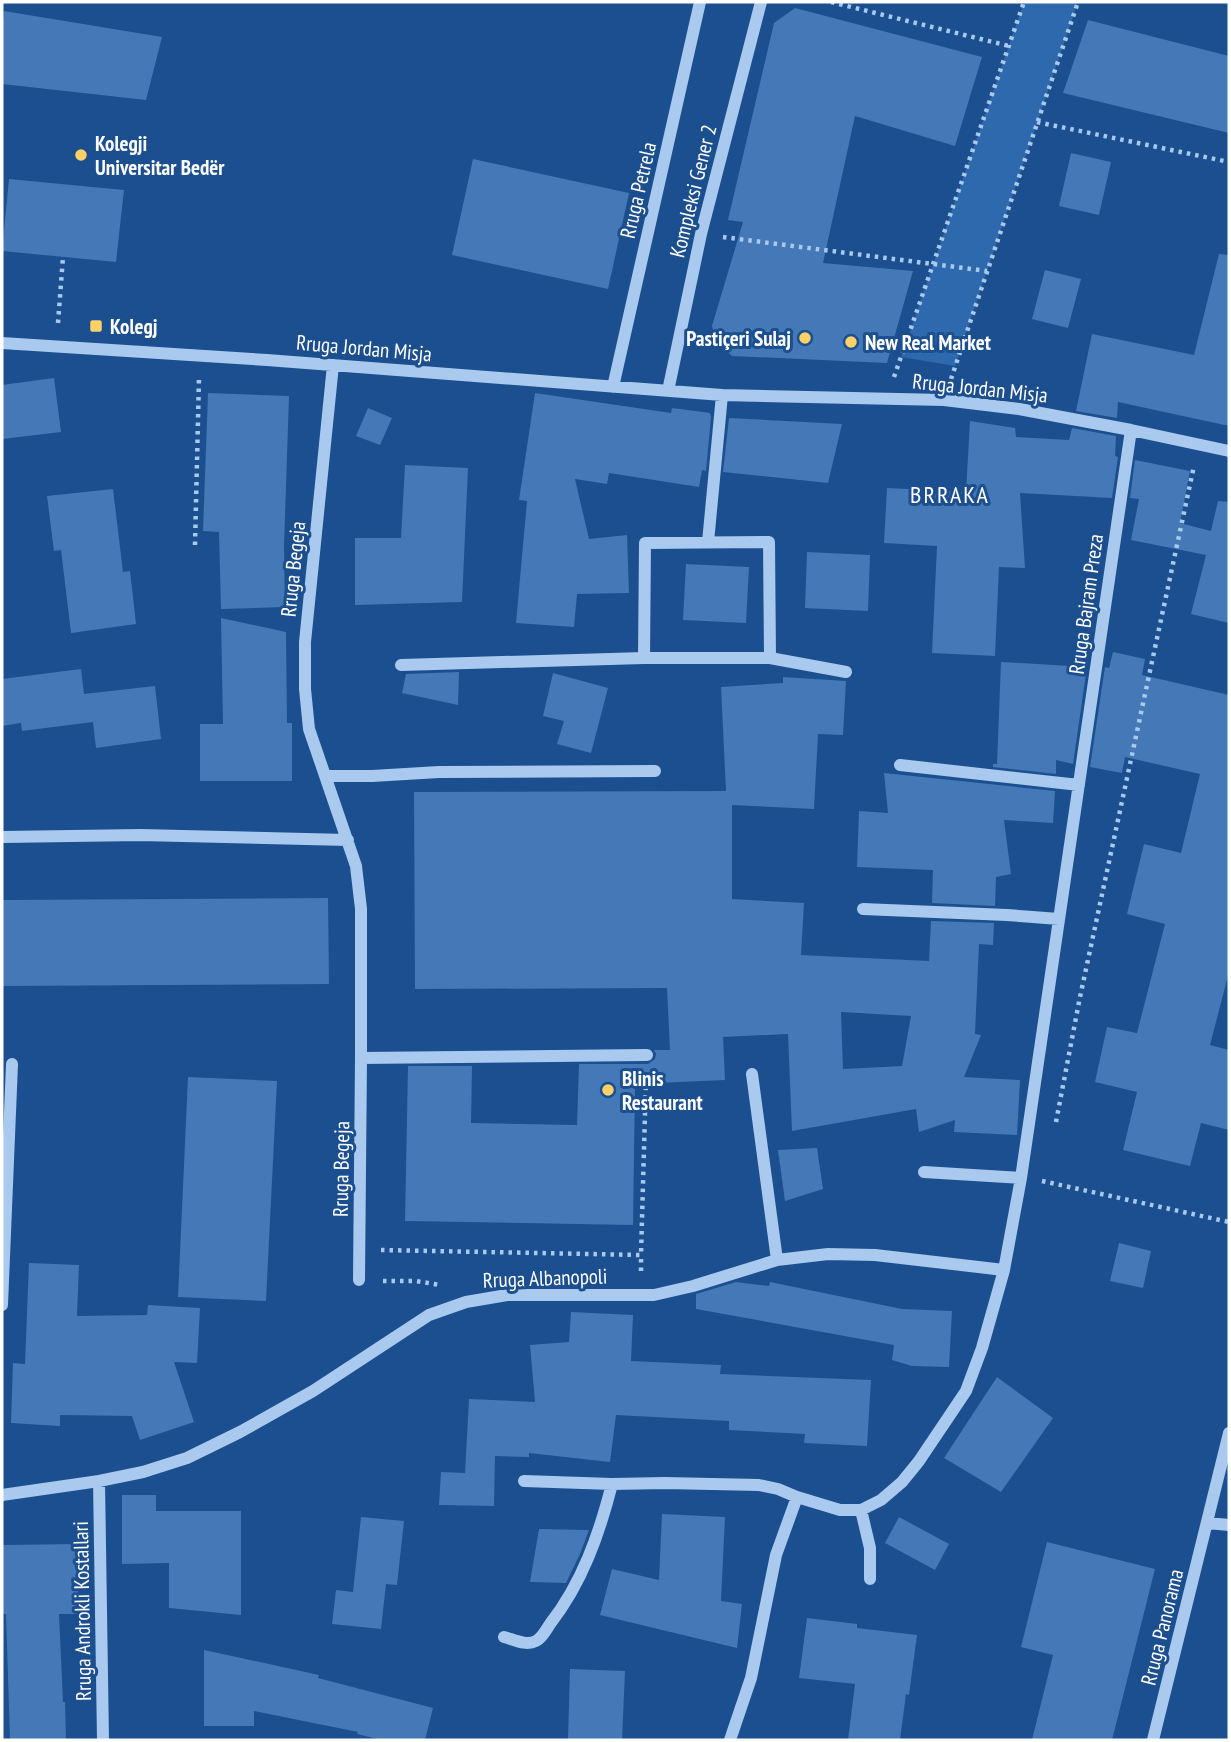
<svg xmlns="http://www.w3.org/2000/svg" width="1231" height="1742" viewBox="0 0 1231 1742" font-family="'PT Sans Narrow',sans-serif">
  <rect width="100%" height="100%" fill="#1b4f8f"/>
  <!-- green -->
  <path fill="#2e69ad" d="M1024,2H1078L955,366L901,357Z"/>
  <!-- building -->
  <path fill="#4478b7" fill-rule="evenodd" d="M795,8L982,57L955,146L855,116L823,263L913,271L887,363L732,356L717,342L712,326L743,222L728,220L774,23Z
    M4,11L162,37L146,100L2,84V31Z
    M1088,20L1229,56V133L1063,93Z
    M1071,153L1111,162L1099,215L1059,206Z
    M473,159L629,193L608,289L452,255Z
    M9,179L124,190L116,262L2,251Z
    M1219,254L1229,255V426L1118,402L1117,418L1076,411L1092,334L1194,355Z
    M1045,270L1081,279L1068,328L1032,319Z
    M54,378L61,432L2,439V385Z
    M208,393L289,396L284,547L285,607L221,609L219,532L203,531Z
    M535,393L671,413L672,408L710,413L711,417L706,471L702,470L699,487L609,473L607,484L575,479L589,539L627,535L629,593L577,594L574,627L516,623L527,501L519,500Z
    M368,408L392,418L380,445L356,436Z
    M729,418L842,424L828,483L723,472Z
    M970,421L1015,428L1016,437L1069,440L1072,428L1116,436L1115,456L1118,457L1112,498L1020,493L1025,568L999,567L995,656L932,653L937,546L884,543L887,488L966,492Z
    M1135,460L1190,471L1180,523L1211,531L1218,501L1229,502V623L1191,614L1206,555L1131,540L1139,499L1130,498Z
    M405,465L468,468L462,602L355,605V538H401Z
    M113,489L123,572L130,571L136,624L71,633L61,550L54,551L47,496Z
    M807,552L870,555L868,611L805,608Z
    M686,564L749,567L746,623L683,620Z
    M221,618L286,632L287,723H292V781H200V724H223Z
    M1113,652L1145,659L1142,675L1229,695V972L1210,1045L1229,1050V1130L1201,1123L1190,1166L1123,1150L1137,1092L1095,1082L1107,1027L1137,1033L1165,924L1127,914L1144,844L1181,853L1200,774L1125,757L1122,773L1090,767L1105,667L1109,668Z
    M1001,662L1087,667L1073,764L1056,760V774L993,767V764H997Z
    M81,669L84,694L155,686L161,739L96,748L93,722L22,731L21,723L2,726V679Z
    M459,672L458,705L402,693L406,674Z
    M553,673L608,688L591,753L557,744L564,721L543,716Z
    M783,677L846,681L843,735L818,734L814,809L732,805V899L804,903L801,955L929,961L931,921L994,923L993,945L979,944L975,1034L981,1035L964,1077L1020,1080L1017,1135L954,1132L955,1120L919,1132L916,1109L792,1131L788,1034L723,1037L725,1080L635,1084L633,1225L405,1221L408,1066H472L471,1123L577,1125L579,1064H648L655,1059L656,1054L654,1050H670L667,988L415,989L414,792L726,791L721,687L783,683ZM841,1012L911,1016L902,1066L843,1069Z
    M884,773L1055,791L1053,823L1004,820L1011,874L996,877L995,906L932,903L933,870L857,867L859,811L888,813Z
    M328,898L329,984L2,986V900Z
    M188,1077L277,1081L266,1301L178,1297Z
    M817,1148L823,1189L785,1201L778,1150Z
    M1119,1243L1151,1251L1143,1288L1110,1281Z
    M29,1263L79,1265L77,1316L147,1315L148,1305L200,1308L197,1363L174,1362L194,1422L140,1440L132,1416L60,1415V1426L11,1423L13,1363L25,1364Z
    M736,1282L769,1286L770,1282L902,1309L952,1311L949,1367L912,1366L892,1360L894,1345L696,1309V1294Z
    M571,1312L633,1315L631,1361L721,1365L720,1374L871,1380L867,1446L804,1443L805,1434L729,1430V1421L616,1415L610,1462L529,1453V1457L495,1456L494,1506L439,1505L441,1472L465,1473L469,1399L535,1402L530,1345L569,1342Z
    M997,1377L1053,1418L1001,1492L944,1458Z
    M122,1495H156V1511H241V1615L169,1608V1563L122,1564Z
    M662,1514L725,1517L721,1601L742,1604L737,1648L600,1615L612,1569L659,1580Z
    M361,1517L404,1521L397,1585L386,1584L381,1629L332,1624L336,1590L353,1592Z
    M899,1517L949,1544L935,1570L885,1543Z
    M539,1529L589,1530L580,1554L566,1583L530,1582Z
    M1047,1542L1155,1569L1112,1740H1032L1053,1655L1021,1647Z
    M78,1544V1614H59L63,1702H65L66,1740H10L6,1614H2V1545Z
    M807,1618L857,1624V1628L917,1635L909,1695L906,1694L900,1740H848L855,1684L799,1678Z
    M204,1650L319,1675L318,1678L433,1708L425,1740H382L357,1734L358,1732L254,1711V1726H204Z
    M570,1669L625,1671L622,1740H568Z"/>
  <g fill="none" stroke-linecap="round" stroke-linejoin="round">
    <!-- path -->
    <path stroke="#a9c9ee" stroke-width="4.5" stroke-dasharray="3.5 5" stroke-linecap="butt" d="M831,2L1009,46
      M1037,122L1229,162
      M723,237L987,271
      M58,323L63,257
      M894,377L1024,2
      M951,379L1078,2
      M195,545L199,378
      M1056,1122L1080,997L1194,466
      M1042,1181L1229,1222
      M381,1250L641,1255L646,1079
      M641,1271V1255
      M383,1281H416L440,1285"/>
    <!-- minor -->
    <path stroke="#a9c9ee" stroke-width="12" d="M2,343L267,360L722,395L944,400L1019,409L1131,430L1229,451
      M333,365L305,642V689L309,729L356,866L361,909V1058L359,1280
      M613,387L700,2
      M668,391L701,234L761,2
      M708,542L722,395
      M644,658L645,543L769,542L770,658L846,672
      M401,665L644,658H770
      M900,765L1079,785
      M325,776H372L439,772L655,771
      M2,837L141,835L348,840
      M863,909L1007,915L1059,919
      M361,1058L647,1055
      M752,1074L777,1260
      M924,1172L1021,1178
      M2,1305L12,1064
      M99,1481L103,1740
      M524,1481L612,1484L665,1483L759,1485L778,1489L797,1497L840,1510H861L881,1500L902,1482L919,1461L966,1391L982,1348L1004,1270L1021,1178L1131,430
      M2,1495L99,1481L143,1472L187,1458L240,1432L313,1391L429,1315L466,1302L507,1295H654L693,1286L777,1260L828,1254L875,1255L1004,1270
      M861,1510L870,1548V1579
      M1208,1523L1229,1525
      M504,1637C515,1640 526,1646 536,1641C542,1638 546,1630 550,1624C582,1583 599,1535 612,1484
      M730,1740L751,1678L776,1555L797,1497
      M1153,1740L1229,1433"/>
  </g>
  <!-- markers -->
  <g fill="#ffd166" stroke="#1b4f8f" stroke-width="2.5">
    <circle cx="81" cy="155" r="7"/>
    <rect x="89" y="319" width="14" height="14" rx="3.5"/>
    <circle cx="805" cy="338" r="7"/>
    <circle cx="851" cy="342" r="7"/>
    <circle cx="608" cy="1090" r="7"/>
  </g>
  <g text-anchor="middle" dominant-baseline="central" stroke-width="6" stroke-linejoin="round" paint-order="stroke">
    <!-- poi labels -->
    <g font-size="21" font-weight="bold" fill="#fff" stroke="#1b4f8f" text-anchor="start">
      <text x="95" y="143">Kolegji<tspan x="95" dy="24">Universitar Bedër</tspan></text>
      <text x="110" y="326">Kolegj</text>
      <text x="791" y="338" text-anchor="end">Pastiçeri Sulaj</text>
      <text x="865" y="342">New Real Market</text>
      <text x="622" y="1078">Blinis<tspan x="622" dy="24">Restaurant</tspan></text>
    </g>
    <!-- street labels -->
    <g font-size="21" fill="#fff" stroke="#1b4f8f">
      <text transform="translate(638 190) rotate(-77)">Rruga Petrela</text>
      <text transform="translate(693 191) rotate(-76)">Kompleksi Gener 2</text>
      <text transform="translate(364 348) rotate(5)">Rruga Jordan Misja</text>
      <text transform="translate(980 388) rotate(6)">Rruga Jordan Misja</text>
      <text transform="translate(293 569) rotate(-84)">Rruga Begeja</text>
      <text transform="translate(1086 604) rotate(-82)">Rruga Bajram Preza</text>
      <text transform="translate(341 1169) rotate(-89)">Rruga Begeja</text>
      <text transform="translate(545 1278) rotate(-2)">Rruga Albanopoli</text>
      <text transform="translate(82 1611) rotate(-91)">Rruga Androkli Kostallari</text>
      <text transform="translate(1162 1627) rotate(-76)">Rruga Panorama</text>
    </g>
    <!-- quarter labels -->
    <g font-size="24" letter-spacing="2" fill="#fff" stroke="#1b4f8f">
      <text x="950" y="494">BRRAKA</text>
    </g>
  </g>
  <!-- border -->
  <rect width="1231" height="1742" fill="none" stroke="#ffffff" stroke-width="7"/>
</svg>
